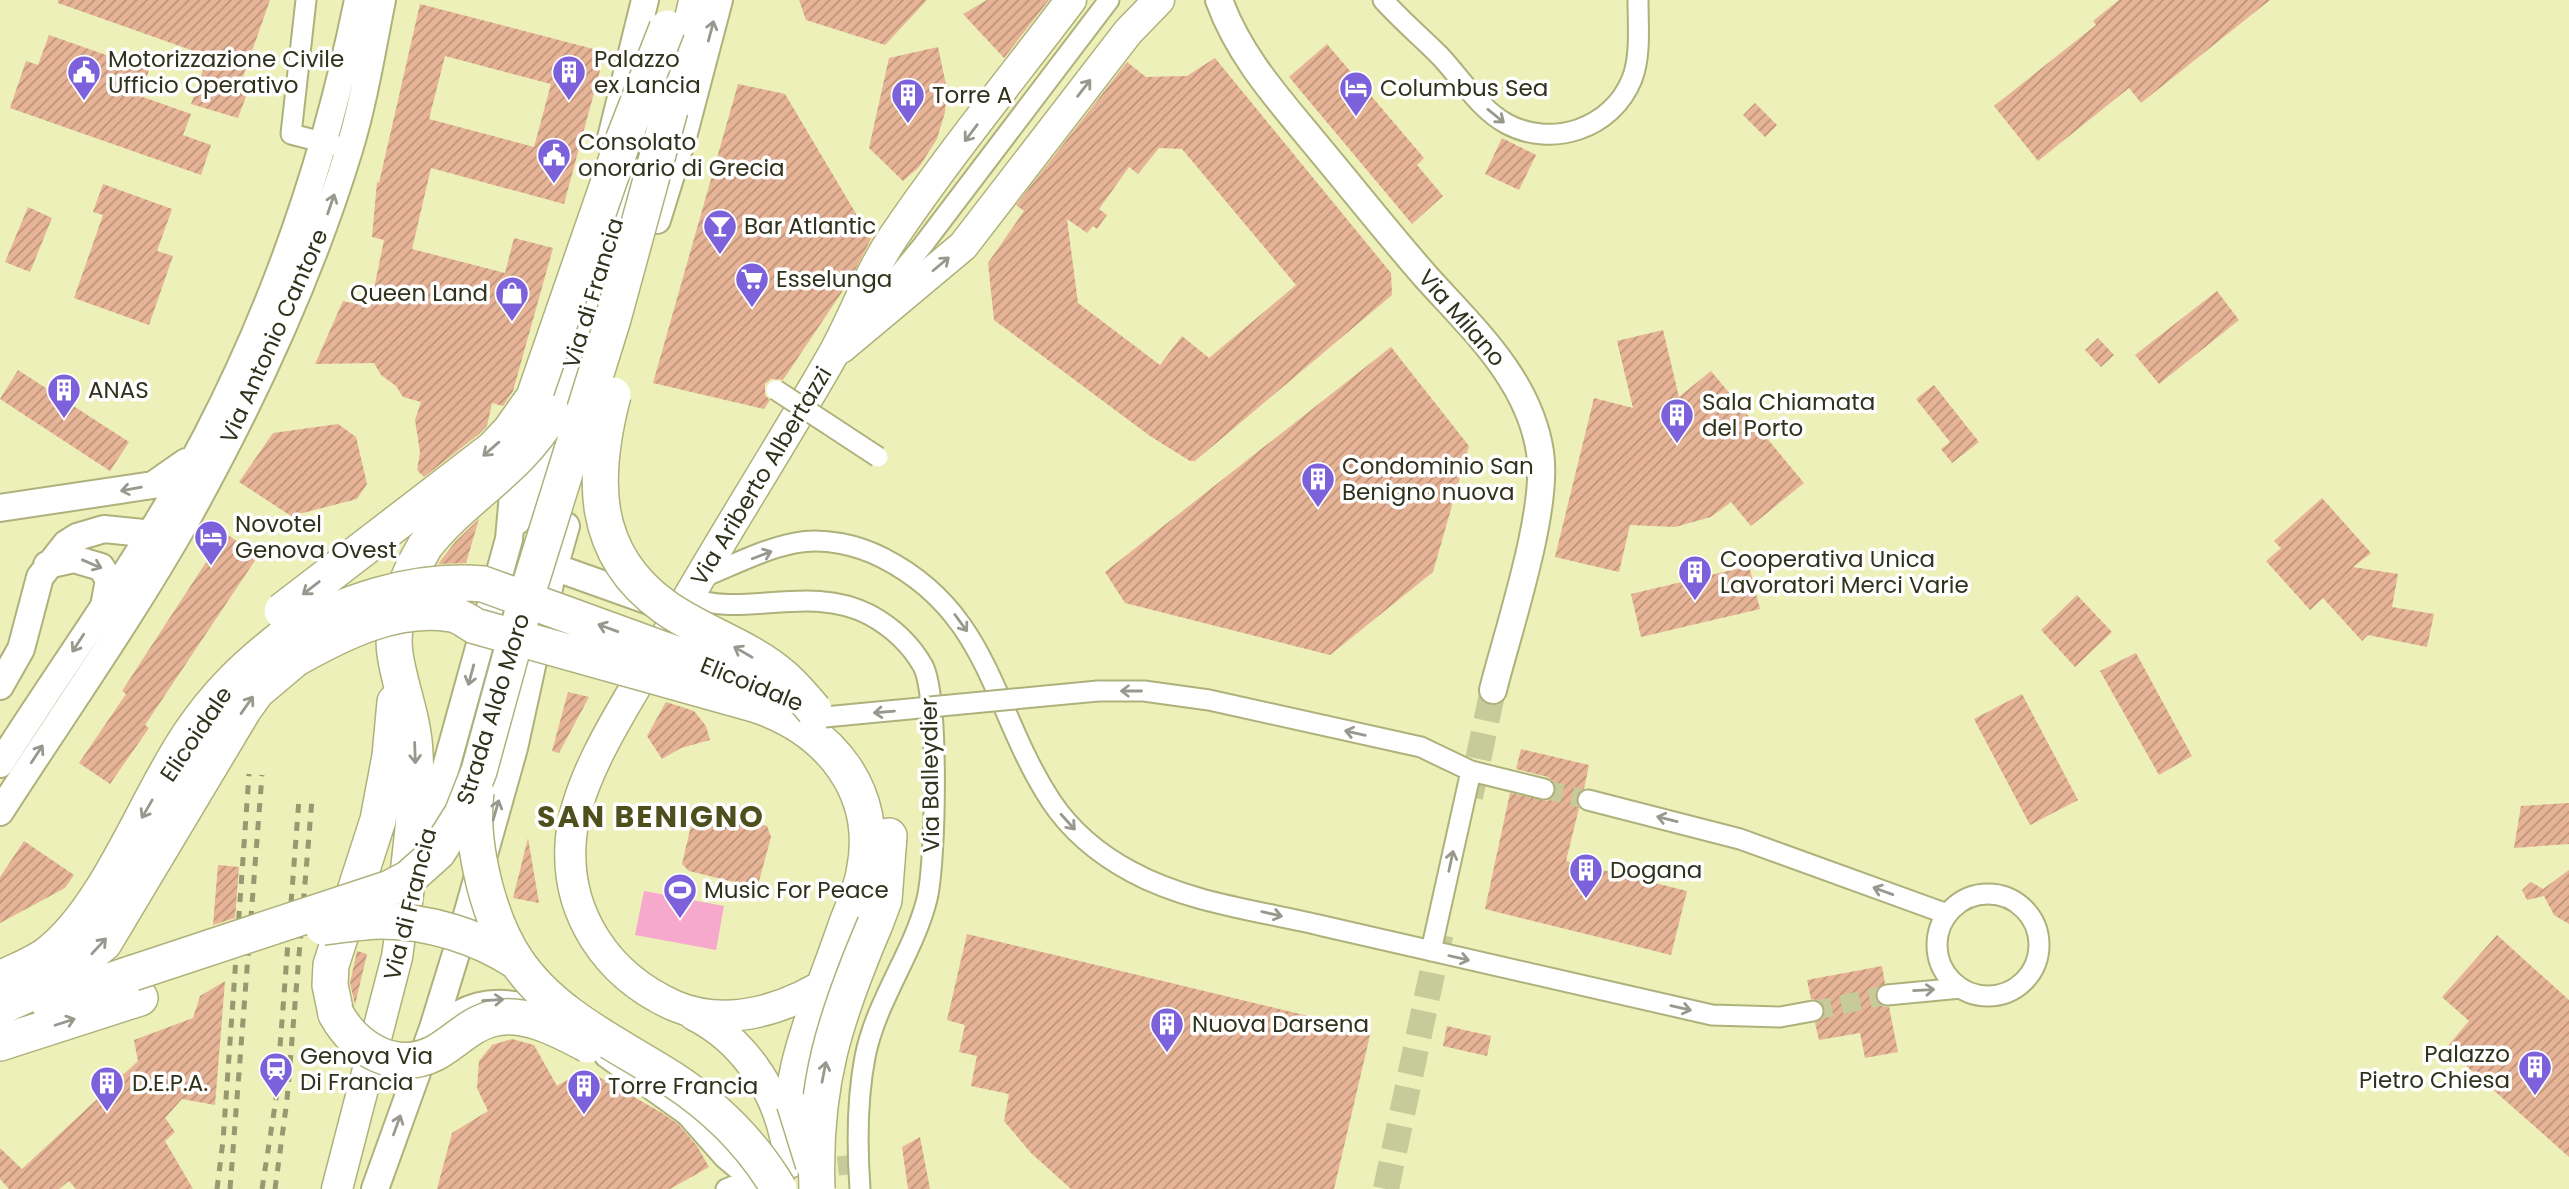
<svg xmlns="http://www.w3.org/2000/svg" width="2569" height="1189" viewBox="0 0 2569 1189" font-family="Poppins,sans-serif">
  <defs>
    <pattern id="building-hatch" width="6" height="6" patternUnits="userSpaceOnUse" patternTransform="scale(1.75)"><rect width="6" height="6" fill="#e7b497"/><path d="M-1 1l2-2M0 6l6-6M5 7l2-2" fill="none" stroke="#bc937a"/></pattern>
  </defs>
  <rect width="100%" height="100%" fill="#edf0b8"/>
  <!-- garden -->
  <path fill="#f6a8cd" d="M644,891L724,906L716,950L635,935Z"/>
  <!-- building -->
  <path fill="url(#building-hatch)" fill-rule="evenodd" d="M58,0H270L239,88L248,91L238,118L191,104L208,56L58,3Z
    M799,0H927L885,45L806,20Z
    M987,0H1049L1004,58L963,14Z
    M2119,0H2270L2141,103L2129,88L2038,161L1994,106L2096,25L2093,21Z
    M420,4L605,52L564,204L431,168L412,249L505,273L514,238L553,248L513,391L503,406L492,403L487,426L479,434L424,477L417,470L420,452L415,420L421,402L403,397L396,386L381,375L374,363L315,364L343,301L351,303L353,299L371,303L384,240L372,237L377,182L379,183ZM445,56L551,84L534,147L429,119Z
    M49,35L149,70L140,96L191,114L183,135L211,145L201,175L10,108L26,61L38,65Z
    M1327,44L1424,158L1417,165L1443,196L1412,224L1289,77Z
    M938,47L947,89L945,112L937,139L919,167L903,181L869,148L889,58Z
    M1215,58L1391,273L1392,295L1195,461H1190L1150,436L994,320L988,263L1024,211L1016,205L1127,62L1146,77L1187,76ZM1159,148L1182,149L1296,285L1209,358L1182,336L1160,365L1078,303L1067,219L1087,233L1093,226L1097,229L1107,215L1099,209L1129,167L1138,174Z
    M738,84L785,94L871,239L850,280L783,380L771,379L765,384V395L770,400L764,409L653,383Z
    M1755,103L1777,125L1765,137L1743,115Z
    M1502,138L1536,155L1519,190L1485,174Z
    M103,184L172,209L157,251L173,256L149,325L74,298L103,215L93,212Z
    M28,207L52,218L30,272L5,262Z
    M2217,291L2239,320L2159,384L2135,355Z
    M1663,330L1679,397L1711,371L1804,483L1751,526L1731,502L1711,517L1675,527L1630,525L1619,572L1555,557L1594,398L1633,408L1617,341Z
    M2098,338L2114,355L2101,367L2085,350Z
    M1391,347L1469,446L1433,572L1330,655L1125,603L1105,572Z
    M18,370L129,442L110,471L0,399Z
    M1934,385L1979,442L1952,463L1941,449L1950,442L1916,399Z
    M338,424L356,437L367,484L357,499L291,516L239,482L273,433Z
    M2322,498L2371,553L2353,567L2398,574L2392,607L2434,614L2427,647L2368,635L2362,641L2323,598L2310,610L2266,561L2281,548L2274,541Z
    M479,519L466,563L438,564L455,542Z
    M225,533L258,556L145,725L149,728L110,784L79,763L126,694L122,691Z
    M1749,566L1760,609L1641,637L1631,594Z
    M2077,595L2112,632L2075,667L2041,630Z
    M2136,653L2192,756L2159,775L2100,671Z
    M568,692L589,697L559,753L552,751Z
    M2022,694L2078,800L2030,825L1974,719Z
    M666,702L694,711L706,726L710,740L681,748L662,759L647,736Z
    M1521,749L1589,765L1584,789L1576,798L1579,808L1566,861L1687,891L1671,955L1485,909L1510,793L1547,801L1556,791L1553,781L1548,777L1516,769Z
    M2569,803V844L2514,848L2521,806Z
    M704,810L767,826L771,837L759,881L754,887L689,871L682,864L693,817Z
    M528,838L539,903L513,898Z
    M24,841L74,875L65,888L0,923V877Z
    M218,865L239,867L235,918L213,925Z
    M2569,870V924L2554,915L2544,896L2527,900L2522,890L2531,882L2543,889Z
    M967,934L1371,1031L1334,1189H1071L1031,1153L1004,1121L1009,1094L971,1086L977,1056L959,1052L965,1025L947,1020Z
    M2497,935L2569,1000V1157L2446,1048L2469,1021L2442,997Z
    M357,951L367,954L355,1005L350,983Z
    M1882,966L1885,983L1876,989L1875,997L1881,1006L1889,1007L1898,1052L1865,1058L1860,1033L1819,1040L1815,1023L1824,1016L1825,1008L1818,1000L1811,999L1807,980Z
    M225,981L215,1105L182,1099L165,1118L175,1132L165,1141L193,1189H76L69,1181L59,1189H9L0,1179V1148L22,1169L138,1061L134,1040L193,1018L200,996Z
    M1447,1026L1491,1036L1487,1056L1443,1046Z
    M512,1039L534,1045L557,1086L585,1069L662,1113L678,1124L697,1146L709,1167L670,1189H437L452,1133L488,1111L477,1088L479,1061L492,1045Z
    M920,1137L930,1189H908L902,1147Z"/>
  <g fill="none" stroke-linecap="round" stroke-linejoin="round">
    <!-- street-tunnel -->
    <path stroke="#c7ca99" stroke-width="19" stroke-dasharray="19 10" stroke-linecap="butt" d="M1544,789L1588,800
      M1813,1011L1887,995
      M809,1169L848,1165"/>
    <!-- secondary-tunnel -->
    <path stroke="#c7ca99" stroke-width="26" stroke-dasharray="26 13" stroke-linecap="butt" d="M1470,797L1493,690
      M1386,1189L1442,927"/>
    <!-- street casing -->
    <g stroke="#aeb17b" stroke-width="23">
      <path id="street" d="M306,0L291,134L349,149
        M1383,0C1401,20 1421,37 1440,56C1461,78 1479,109 1507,124C1552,148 1612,129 1632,79C1641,56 1638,25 1638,0
        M868,312L923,245L1109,0
        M699,579C729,567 763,549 795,543C823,537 858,545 883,558C991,613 992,711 1051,801C1071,831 1100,855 1132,872C1189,903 1261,911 1323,926C1453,957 1583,985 1712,1015L1780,1017L1813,1011
        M688,597C744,619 809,583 870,615C892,627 911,645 923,666C939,696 936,862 927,899C913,954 876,1001 865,1057C857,1099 857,1147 860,1189
        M1098,691H1144L1209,700L1421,747L1471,771L1544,789
        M1588,800L1740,839L1947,914
        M1937 945a51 51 0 1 1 102 0a51 51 0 1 1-102 0Z
        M1431,951L1471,771
        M1887,995L1961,988
        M433,1028C463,1002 490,995 528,1004
        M605,1057L686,1115L724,1158L748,1178
        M739,1147L753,1189
        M726,1189L757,1176"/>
    </g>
    <!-- secondary casing -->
    <g stroke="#aeb17b" stroke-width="30">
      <path id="secondary" d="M1219,0C1240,59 1283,104 1322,152C1357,194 1391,237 1427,278C1474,330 1529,380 1540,452C1549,510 1508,630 1493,690
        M611,138L645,0
        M657,220L684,133L719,0
        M0,508L153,485L186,462
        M517,521L533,488L624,192L627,154
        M47,565L74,559L101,567L109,580L105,601
        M554,567L655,603
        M0,686L21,649L40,577L66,544L77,537L104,529L163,535
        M0,764C69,656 146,551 206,437C278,299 327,153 358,0
        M0,812C63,714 131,618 188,517C253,400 310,278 349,150C364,101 372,50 382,0
        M422,854L509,539L514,483L524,451
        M375,1189L433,1028L458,947L514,748L551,579L566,526"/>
    </g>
    <!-- primary casing -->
    <g stroke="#aeb17b" stroke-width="33">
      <path id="primary" d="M841,348L963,246L1128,32L1159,0
        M836,977C789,1008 730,1029 675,1006C607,976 564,913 571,838C577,771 637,688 670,629C722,537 779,449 831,358C854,318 868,274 894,236C949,155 1012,78 1071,0
        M694,1015C743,1040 775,1088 786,1140
        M337,1189L397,957L403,915"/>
    </g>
    <!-- highway casing -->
    <g stroke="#aeb17b" stroke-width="38">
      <path id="highway" d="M670,110L697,0
        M757,705C830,730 881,792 864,873C861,890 853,907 847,923C832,967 814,1010 802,1054C792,1089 791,1125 790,1160
        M403,915C409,862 418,808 415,754C414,719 400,688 395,654C390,618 407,576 425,546
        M875,924L884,900L889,836
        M0,979C16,971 33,965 48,954C108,908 146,798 190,734C217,694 244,668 282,638
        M48,1002L133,973
        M0,1007L55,982L104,943L244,709L257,691L295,659
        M336,1014L330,985L331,965L378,820L390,756L395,702
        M0,1043L140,998"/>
    </g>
    <!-- street -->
    <use href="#street" stroke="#fff" stroke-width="19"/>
    <!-- secondary -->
    <use href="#secondary" stroke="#fff" stroke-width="26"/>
    <!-- primary -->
    <use href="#primary" stroke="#fff" stroke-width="30"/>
    <!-- highway -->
    <use href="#highway" stroke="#fff" stroke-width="35"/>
    <!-- rail -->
    <path stroke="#979971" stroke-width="5" stroke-dasharray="9 9" stroke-linecap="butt" d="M217,1189L223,1141L249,774
      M230,1189L262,775
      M262,1189L276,1099L299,799
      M275,1189L287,1100L312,799"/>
    <!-- street-bridge casing -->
    <g stroke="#aeb17b" stroke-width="23" stroke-linecap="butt">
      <path id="street-bridge" d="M776,390L878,457
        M825,717L1098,691"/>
    </g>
    <!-- primary-bridge casing -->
    <g stroke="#aeb17b" stroke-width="33" stroke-linecap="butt">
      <path id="primary-bridge" d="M792,1104L811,1165"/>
    </g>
    <!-- highway-bridge casing -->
    <g stroke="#aeb17b" stroke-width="38" stroke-linecap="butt">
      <path id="highway-bridge" d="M613,395C592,476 589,553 665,607C701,633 747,646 781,675C793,685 804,698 814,710
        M425,546C464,496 518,471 552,413
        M282,611L493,449L510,431L534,397L624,138L667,28
        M282,638C340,602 414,578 483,584L764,686
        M295,659C341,633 396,605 451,614C459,615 468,622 475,626L757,705
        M476,792C472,825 477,855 485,887C492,913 501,938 516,960C552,1015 619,1045 672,1079C715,1107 753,1145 779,1189
        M323,927C342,925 363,921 382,921C429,921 479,937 517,962
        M133,973L390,888L409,878L438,852L462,814L479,771L530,585L613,319L670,110
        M336,1014C356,1050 396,1073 435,1053C455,1042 469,1025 491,1019C524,1010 560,1030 588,1045
        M817,1189C813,1085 835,1018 875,924"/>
    </g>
    <!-- street-bridge -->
    <use href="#street-bridge" stroke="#fff" stroke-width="19"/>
    <!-- primary-bridge -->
    <use href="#primary-bridge" stroke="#fff" stroke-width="30"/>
    <!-- highway-bridge -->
    <use href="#highway-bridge" stroke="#fff" stroke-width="35"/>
  </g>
  <!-- one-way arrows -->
  <defs><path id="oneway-shaft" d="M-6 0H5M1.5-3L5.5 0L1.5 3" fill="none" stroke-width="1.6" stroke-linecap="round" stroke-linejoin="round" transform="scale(1.75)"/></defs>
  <g stroke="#98988e">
    <use href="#oneway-shaft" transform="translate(711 31) rotate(-75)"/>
    <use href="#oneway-shaft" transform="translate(1084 88) rotate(-52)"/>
    <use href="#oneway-shaft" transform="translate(1496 116) rotate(39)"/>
    <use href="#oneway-shaft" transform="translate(971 133) rotate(127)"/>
    <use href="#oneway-shaft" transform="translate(331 204) rotate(-71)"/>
    <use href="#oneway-shaft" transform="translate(941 264) rotate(-40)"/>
    <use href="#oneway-shaft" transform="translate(491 449) rotate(139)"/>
    <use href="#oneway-shaft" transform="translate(131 489) rotate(170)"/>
    <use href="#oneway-shaft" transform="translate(762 555) rotate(-21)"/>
    <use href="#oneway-shaft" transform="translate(92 564) rotate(23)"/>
    <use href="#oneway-shaft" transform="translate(311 588) rotate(142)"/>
    <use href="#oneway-shaft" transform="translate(961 623) rotate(54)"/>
    <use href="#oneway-shaft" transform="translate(608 628) rotate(-160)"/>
    <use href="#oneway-shaft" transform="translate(78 643) rotate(123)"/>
    <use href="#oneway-shaft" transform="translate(743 652) rotate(-150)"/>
    <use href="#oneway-shaft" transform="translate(471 675) rotate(105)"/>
    <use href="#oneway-shaft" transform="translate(1131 691) rotate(-180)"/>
    <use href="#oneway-shaft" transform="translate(247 705) rotate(-55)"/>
    <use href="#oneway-shaft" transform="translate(884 712) rotate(175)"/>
    <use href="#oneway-shaft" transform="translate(1355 733) rotate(-167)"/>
    <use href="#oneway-shaft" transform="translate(415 753) rotate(88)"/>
    <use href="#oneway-shaft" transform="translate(37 754) rotate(-57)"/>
    <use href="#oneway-shaft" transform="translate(147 809) rotate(120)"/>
    <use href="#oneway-shaft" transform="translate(496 810) rotate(-74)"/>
    <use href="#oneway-shaft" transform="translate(1667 819) rotate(-166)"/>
    <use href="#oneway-shaft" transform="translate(1068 822) rotate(48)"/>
    <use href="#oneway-shaft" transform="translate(1451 861) rotate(-78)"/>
    <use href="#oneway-shaft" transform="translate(1883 891) rotate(-160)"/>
    <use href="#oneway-shaft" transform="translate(1272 914) rotate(13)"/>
    <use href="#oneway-shaft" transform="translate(99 946) rotate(-47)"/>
    <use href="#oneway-shaft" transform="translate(1459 958) rotate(13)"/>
    <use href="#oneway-shaft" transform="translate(1924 990) rotate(-3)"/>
    <use href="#oneway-shaft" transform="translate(493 1000) rotate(-3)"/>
    <use href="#oneway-shaft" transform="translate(1681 1008) rotate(13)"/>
    <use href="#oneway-shaft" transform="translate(65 1022) rotate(-18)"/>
    <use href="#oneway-shaft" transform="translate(824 1072) rotate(-79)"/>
    <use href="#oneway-shaft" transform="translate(397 1125) rotate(-70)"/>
  </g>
  <!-- icons -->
  <defs>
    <g id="civic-pin" transform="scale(1.75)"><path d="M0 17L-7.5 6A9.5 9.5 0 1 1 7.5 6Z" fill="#7c61db" stroke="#fff"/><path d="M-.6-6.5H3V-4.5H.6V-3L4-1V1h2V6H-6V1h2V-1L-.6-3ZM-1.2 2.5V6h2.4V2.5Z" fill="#fff"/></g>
    <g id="building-pin" transform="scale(1.75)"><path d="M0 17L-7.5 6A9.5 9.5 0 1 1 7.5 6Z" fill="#7c61db" stroke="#fff"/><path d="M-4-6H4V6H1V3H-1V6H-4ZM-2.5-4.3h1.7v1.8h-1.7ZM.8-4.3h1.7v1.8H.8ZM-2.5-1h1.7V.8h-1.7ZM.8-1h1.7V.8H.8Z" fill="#fff"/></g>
    <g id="hotel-pin" transform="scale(1.75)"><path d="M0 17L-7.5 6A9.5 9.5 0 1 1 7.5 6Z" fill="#7c61db" stroke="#fff"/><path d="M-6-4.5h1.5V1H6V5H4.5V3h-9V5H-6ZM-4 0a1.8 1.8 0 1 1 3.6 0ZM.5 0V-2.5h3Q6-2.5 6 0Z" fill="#fff"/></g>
    <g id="bar-pin" transform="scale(1.75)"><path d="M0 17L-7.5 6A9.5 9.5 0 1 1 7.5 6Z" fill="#7c61db" stroke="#fff"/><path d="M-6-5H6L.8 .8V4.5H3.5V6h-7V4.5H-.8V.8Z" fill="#fff"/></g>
    <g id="supermarket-pin" transform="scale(1.75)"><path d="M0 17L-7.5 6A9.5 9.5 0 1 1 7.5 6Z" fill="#7c61db" stroke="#fff"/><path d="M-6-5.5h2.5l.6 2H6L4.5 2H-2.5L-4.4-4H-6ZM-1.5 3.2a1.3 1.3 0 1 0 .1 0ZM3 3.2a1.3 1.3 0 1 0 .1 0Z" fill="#fff"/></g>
    <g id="shop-pin" transform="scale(1.75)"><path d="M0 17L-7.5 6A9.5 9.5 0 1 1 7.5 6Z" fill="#7c61db" stroke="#fff"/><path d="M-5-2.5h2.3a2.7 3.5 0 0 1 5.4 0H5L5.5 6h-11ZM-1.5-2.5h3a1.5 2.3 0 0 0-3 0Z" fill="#fff"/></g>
    <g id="stadium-pin" transform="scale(1.75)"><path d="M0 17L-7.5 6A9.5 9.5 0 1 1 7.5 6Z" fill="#7c61db" stroke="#fff"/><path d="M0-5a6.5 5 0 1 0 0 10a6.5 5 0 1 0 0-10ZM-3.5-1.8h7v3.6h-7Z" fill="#fff"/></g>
    <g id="station-pin" transform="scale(1.75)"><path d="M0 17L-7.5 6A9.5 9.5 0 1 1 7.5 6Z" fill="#7c61db" stroke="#fff"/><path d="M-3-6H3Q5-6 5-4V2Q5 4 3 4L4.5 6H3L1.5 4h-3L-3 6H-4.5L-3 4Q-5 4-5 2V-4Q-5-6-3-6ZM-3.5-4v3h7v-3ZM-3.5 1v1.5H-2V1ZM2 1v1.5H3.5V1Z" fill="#fff"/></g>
  </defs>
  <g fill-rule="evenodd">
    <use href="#civic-pin" x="84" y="72"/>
    <use href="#building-pin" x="569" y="72"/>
    <use href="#hotel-pin" x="1356" y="88"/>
    <use href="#building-pin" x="908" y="95"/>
    <use href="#civic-pin" x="554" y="155"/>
    <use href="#bar-pin" x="720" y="226"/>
    <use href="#supermarket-pin" x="752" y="279"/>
    <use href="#shop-pin" x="512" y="293"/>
    <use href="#building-pin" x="64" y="390"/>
    <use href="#building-pin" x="1677" y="415"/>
    <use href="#building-pin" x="1318" y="479"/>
    <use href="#hotel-pin" x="211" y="537"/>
    <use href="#building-pin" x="1695" y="572"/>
    <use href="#building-pin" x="1586" y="870"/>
    <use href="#stadium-pin" x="680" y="890"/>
    <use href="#building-pin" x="1167" y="1024"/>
    <use href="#building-pin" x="2535" y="1067"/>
    <use href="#station-pin" x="276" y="1069"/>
    <use href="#building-pin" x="107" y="1083"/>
    <use href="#building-pin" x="584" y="1086"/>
  </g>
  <g text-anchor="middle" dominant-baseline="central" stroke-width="7" stroke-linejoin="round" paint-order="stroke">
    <!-- poi labels -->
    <g font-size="23" fill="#31321c" stroke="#fff" text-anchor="start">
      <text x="108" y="59">Motorizzazione Civile<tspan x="108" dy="26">Ufficio Operativo</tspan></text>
      <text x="594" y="59">Palazzo<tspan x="594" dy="26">ex Lancia</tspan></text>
      <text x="1380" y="88">Columbus Sea</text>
      <text x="932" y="95">Torre A</text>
      <text x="578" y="142">Consolato<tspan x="578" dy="26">onorario di Grecia</tspan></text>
      <text x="744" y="226">Bar Atlantic</text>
      <text x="776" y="279">Esselunga</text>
      <text x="488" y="293" text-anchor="end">Queen Land</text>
      <text x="88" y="390">ANAS</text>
      <text x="1702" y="402">Sala Chiamata<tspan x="1702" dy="26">del Porto</tspan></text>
      <text x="1342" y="466">Condominio San<tspan x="1342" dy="26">Benigno nuova</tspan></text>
      <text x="235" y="524">Novotel<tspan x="235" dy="26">Genova Ovest</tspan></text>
      <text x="1720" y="559">Cooperativa Unica<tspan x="1720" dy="26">Lavoratori Merci Varie</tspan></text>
      <text x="1610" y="870">Dogana</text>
      <text x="704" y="890">Music For Peace</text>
      <text x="1192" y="1024">Nuova Darsena</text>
      <text x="2510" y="1054" text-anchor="end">Palazzo<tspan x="2510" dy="26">Pietro Chiesa</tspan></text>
      <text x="300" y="1056">Genova Via<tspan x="300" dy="26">Di Francia</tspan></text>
      <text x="132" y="1083">D.E.P.A.</text>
      <text x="608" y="1086">Torre Francia</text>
    </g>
    <!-- street labels -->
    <g font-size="23" fill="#31321c" stroke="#fff">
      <text transform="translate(593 293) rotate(-73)">Via di Francia</text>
      <text transform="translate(1462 318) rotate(49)">Via Milano</text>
      <text transform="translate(274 336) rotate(-66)">Via Antonio Cantore</text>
      <text transform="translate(761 476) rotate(-59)">Via Ariberto Albertazzi</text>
      <text transform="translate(752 684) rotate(22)">Elicoidale</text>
      <text transform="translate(493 709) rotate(-73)">Strada Aldo Moro</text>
      <text transform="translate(196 734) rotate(-56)">Elicoidale</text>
      <text transform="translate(930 775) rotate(-91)">Via Balleydier</text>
      <text transform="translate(410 904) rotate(-76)">Via di Francia</text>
    </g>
    <!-- district labels -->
    <g font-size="30" font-weight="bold" letter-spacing="2" fill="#4e4f1c" stroke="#fff">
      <text x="651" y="816">SAN BENIGNO</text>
    </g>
  </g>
</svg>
